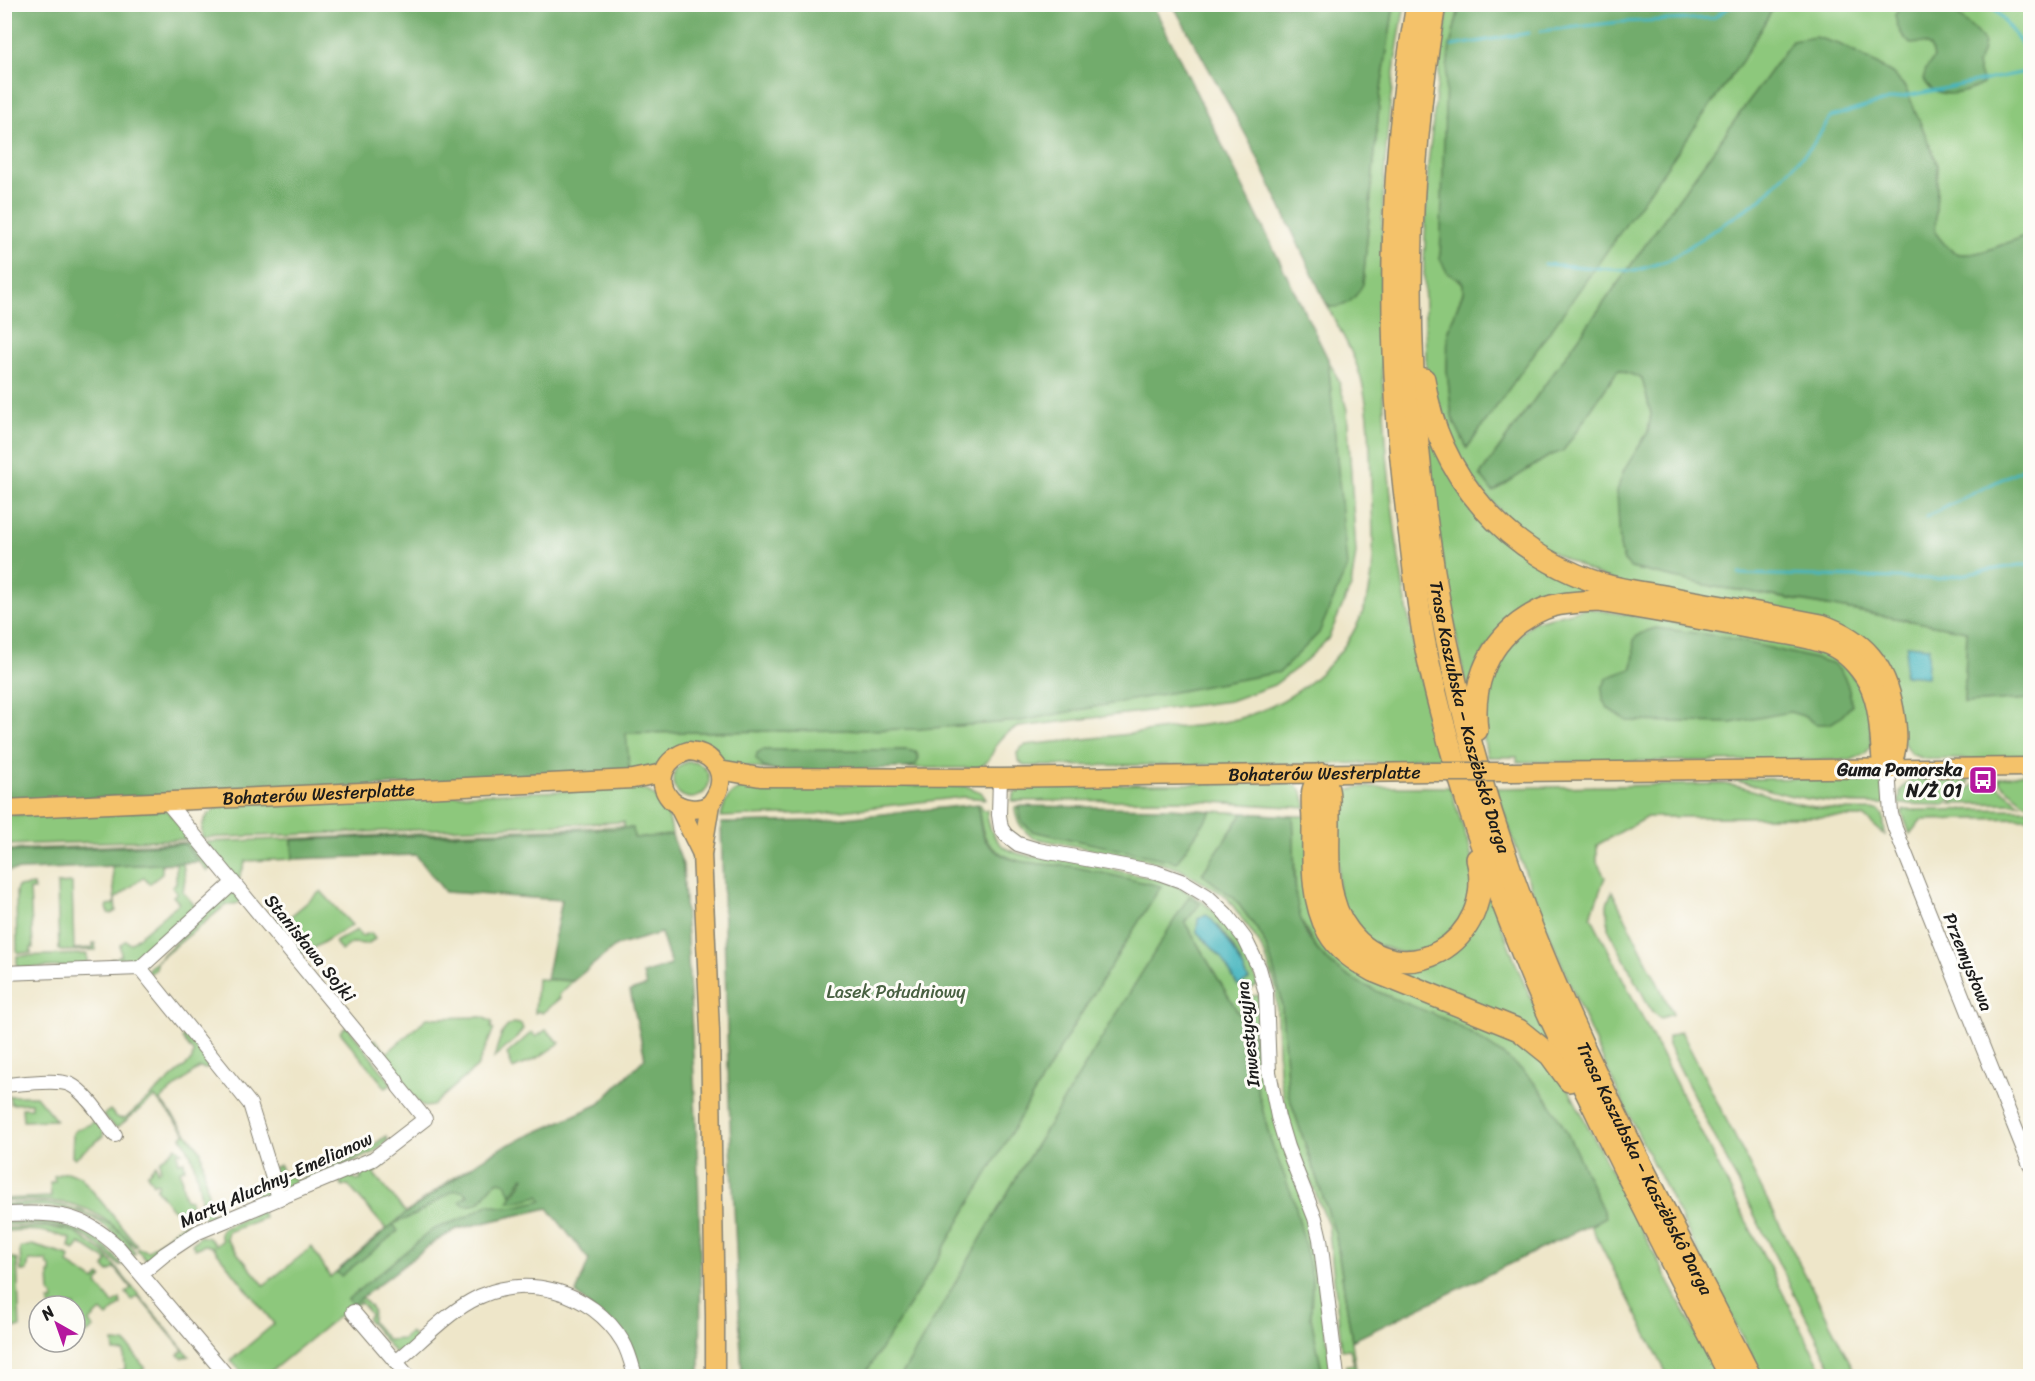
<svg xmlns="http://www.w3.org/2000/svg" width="2035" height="1381" viewBox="0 0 2035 1381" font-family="Sriracha,sans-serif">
  <rect width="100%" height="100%" fill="#fdfcf7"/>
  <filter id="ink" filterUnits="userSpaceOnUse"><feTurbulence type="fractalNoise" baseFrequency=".0167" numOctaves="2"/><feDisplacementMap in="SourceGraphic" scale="12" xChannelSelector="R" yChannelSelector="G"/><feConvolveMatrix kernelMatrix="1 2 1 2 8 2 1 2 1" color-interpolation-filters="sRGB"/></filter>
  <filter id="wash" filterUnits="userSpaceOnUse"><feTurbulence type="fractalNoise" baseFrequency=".008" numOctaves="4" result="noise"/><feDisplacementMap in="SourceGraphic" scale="24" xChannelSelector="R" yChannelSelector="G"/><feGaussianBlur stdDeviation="1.35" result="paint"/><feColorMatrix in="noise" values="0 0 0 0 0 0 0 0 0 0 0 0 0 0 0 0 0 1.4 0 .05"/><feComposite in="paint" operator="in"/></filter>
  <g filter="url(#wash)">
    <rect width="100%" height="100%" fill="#eee6c9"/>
    <!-- green -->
    <path fill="#8dc87c" stroke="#54724c" stroke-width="1.5" fill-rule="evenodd" d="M1394,5H1405C1390,79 1384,155 1382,231C1376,408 1393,587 1441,758H1411L1412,763L1024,766L1018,760L1017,753L1022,747L1026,745C1073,740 1120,736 1166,729C1191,726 1219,725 1243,717C1302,699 1354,654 1369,592C1375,563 1373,535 1372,506C1369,460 1373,410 1357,366C1349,344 1335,322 1325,301L1330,307L1363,284L1380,96Z
      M1449,5H1460L1450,46L1455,276L1463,284V292L1448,331L1447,370L1452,417L1467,448L1757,35L1775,5H2030V234C2012,240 1979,257 1960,254C1949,252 1941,240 1935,232L1938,165L1905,87L1892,73L1875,63L1792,41L1480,475L1493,491L1549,456L1563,451L1618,370L1642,378L1651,414L1648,432L1623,472L1620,546L1624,561L1631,568L1715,587L1745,591L1967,631L1964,703L2030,699V760L1925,759L1911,754L1904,744L1890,675L1600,576L1527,540L1462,469L1431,392L1426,366L1424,266L1428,165L1441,52Z
      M1328,359L1338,379L1347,410L1356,553L1351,586L1328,639L1301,665L1274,685L1230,701L1019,727C1011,730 1003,734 998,742C991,753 991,764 976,768H906L916,765L907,750H891L775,771L724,763L714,751L630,775L625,733L920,729L1346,567Z
      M1426,421L1448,469L1476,509L1493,528L1537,561L1593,587L1815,630C1859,645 1883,669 1888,716C1889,728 1891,741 1889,753L1886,752C1883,691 1877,652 1811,634L1625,600L1588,596L1567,597L1543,603L1517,617L1502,630L1486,649L1475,670L1469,689L1466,685C1448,598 1432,510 1426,421Z
      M1586,608L1816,646L1839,658L1868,697L1872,745L1865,754L1851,760L1517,762V757H1487L1481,723L1495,660L1533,622Z
      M673 780a18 18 0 1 1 36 0a18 18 0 1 1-36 0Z
      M2025,773H2030V803H2025L1999,782V778Z
      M1910,777L1969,780V783L1944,805L1899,804L1900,791L1909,781Z
      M1873,778L1882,785L1886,804C1854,805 1820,802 1788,795C1767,790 1747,782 1725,779Z
      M1290,783C1303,786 1304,797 1307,808L1179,800L1012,801C1013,792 1020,786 1029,785Z
      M759,784L966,786L981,792L986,799L963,797L815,814L721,817C726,791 735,789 759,784Z
      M1722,784C1749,786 1773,798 1799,804C1825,810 1853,811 1879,810L1883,815L1885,835L1864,817H1647L1597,845V862L1605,877L1591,916L1825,1376H1762C1714,1280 1662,1185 1616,1088C1570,990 1530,890 1495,788Z
      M1995,784L2020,803L1950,804L1973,785Z
      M1359,787H1450L1470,849L1474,873L1466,918L1433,948L1402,953L1371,943L1338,900L1339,799L1344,792Z
      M639,788C662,794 670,813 672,835L634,838L633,828L292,840L293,859L246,861L238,881L205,842L624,826V822L202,838C200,821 209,810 224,804Z
      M978,804L981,805L982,810H987C987,825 994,841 1007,849C1024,858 1047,857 1065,860C1088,863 1110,869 1132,874C1147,877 1163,879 1176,886C1218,905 1244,942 1258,985L1245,992L1246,997L1259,995L1263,1055L1312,1230L1332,1376H1323L1311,1318L1312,1276L1270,1139L1254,1076L1252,1036L1185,923L1191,897L901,1376H860L1017,860C984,850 982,835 978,804ZM1198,919L1218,926L1233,947L1249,980L1238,985L1221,957L1197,932Z
      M1018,806L1022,822L1032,831L1176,861L1212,811L1243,813L1202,874L1234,898L1262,936L1271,960L1281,997L1288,1093L1336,1236L1356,1369L1351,1371L1353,1375L1345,1366L1354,1364L1350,1349L1342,1350L1328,1224L1294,1141L1287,1116L1279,1073L1276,989L1266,957L1258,941L1226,896L1179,869L1149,860L1033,838C1022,829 1015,821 1015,807Z
      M2030,809V818L1921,820L1910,834L1902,813L1904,810H1908Z
      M165,810L169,812L193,839L5,845L4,815Z
      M1293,816H1309L1323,936L1527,1043L1569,1090L1718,1376H1668L1591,1226L1605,1217L1548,1100L1523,1071L1498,1053L1351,979L1327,961L1316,948L1300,918L1296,900Z
      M194,842L214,865L207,871L185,844L5,852L4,850Z
      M176,863H183L185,878L183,892L196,907L140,962L112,963L111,958H118V956H121L120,945L126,940L130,944L179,903L173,896L177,893L172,886L176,883Z
      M162,864V874L149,884L144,877L115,899L116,911L111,914L108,913L107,905L115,904L112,866Z
      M72,883L74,949L93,948V943H95L96,950L61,951L59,950L57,884Z
      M33,885L34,890H30L33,948H31V953H19L17,951L16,891L18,887Z
      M1487,888L1518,969L1554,1051L1354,954L1344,936L1423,963Z
      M321,891L352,925L309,951L298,953L273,921L276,918L281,924Z
      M1612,891L1673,1014L1661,1018L1652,1012L1608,928L1607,904Z
      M234,892L242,900L235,905H226L156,962V969L149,974L147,970L227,893Z
      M357,930L361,936L371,933L375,939L367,944L352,943L341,951L335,942Z
      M87,954V966L17,968V956Z
      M537,979L573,981L559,995L560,998L542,1013L539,1011L535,1013Z
      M482,1017L492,1022L491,1028L494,1029L477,1067L432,1106L424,1107L420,1104L369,1043L375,1039L387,1053L427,1018Z
      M513,1023L521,1024L523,1029L515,1040L494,1058C498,1046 500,1028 513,1023Z
      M347,1026L392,1084L386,1088L340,1032Z
      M546,1030L560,1043L539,1057L513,1069L507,1054L532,1032L536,1037Z
      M1681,1031L1857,1376H1836L1668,1045V1037Z
      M186,1034L211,1065L207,1069L199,1068L160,1100L201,1151L211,1214L254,1197L261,1182V1177L265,1175L270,1189L268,1196L209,1222L204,1218C199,1190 198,1161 181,1137L186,1133L155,1097L118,1127H115L103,1115L110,1110C115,1116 119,1121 127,1117L192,1060L193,1052L182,1038Z
      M9,1096H36L56,1120L23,1121L22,1108H31V1103L11,1104Z
      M93,1122H97L103,1127V1136L75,1158L72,1157L73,1133C78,1126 87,1128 93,1122Z
      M386,1136L388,1140L373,1153L286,1189L283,1188L273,1168L280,1165L282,1172L297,1181L360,1155Z
      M176,1147L182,1152L177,1153L179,1162L184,1161L185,1168L180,1171L185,1199L191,1200L190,1209L182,1213L172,1209L156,1188L159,1185L156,1182L153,1184L147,1174L156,1164L157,1171L160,1169V1161Z
      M501,1148L548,1208L457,1229L434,1242L362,1297L373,1310L372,1322L388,1340L403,1339L410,1332L417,1339L401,1353H395L367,1319L370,1314L360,1302L354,1307L352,1305L350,1307L265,1376H245L231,1360L274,1324L213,1247L205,1245L195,1249L192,1244L200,1236L209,1238L216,1245L222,1241L220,1234L222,1229L262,1210L264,1218L228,1232L226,1239L264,1285L312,1247L330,1277L386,1229L348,1185L343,1187L340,1183L341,1179L351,1176L358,1181L362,1179L358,1175L359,1171C367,1167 377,1158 384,1166L374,1174L406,1213L454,1177Z
      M66,1172L80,1176L137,1245L135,1247C94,1200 63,1199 5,1201V1199L51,1197L50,1182H55L54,1176Z
      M43,1203C73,1204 124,1222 135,1254L133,1255C96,1205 61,1205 5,1207L4,1204Z
      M40,1221C77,1223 99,1236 122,1265L119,1266C82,1223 58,1224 5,1225L4,1222Z
      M189,1222L193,1224L191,1230L148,1262L137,1250L139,1248L148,1251L180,1226Z
      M45,1227L68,1230L77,1234L105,1254L189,1356L182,1358L178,1355L183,1350L138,1296L132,1300L126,1293L131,1288L115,1268L109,1272L104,1267L108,1261L80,1243L75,1250L69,1247L71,1239C43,1230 34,1229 5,1231V1228Z
      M32,1245L69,1256L70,1258L68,1264L95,1281L100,1275L102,1277L97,1284L113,1304L120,1299L121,1304L107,1317L101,1311L89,1322L94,1328L79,1340H75V1306H49V1301H53L52,1294H50L49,1273H51V1267L48,1266L47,1260L29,1261L27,1271H21L20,1248Z
      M5,1258H14L17,1260L20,1327L18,1328H5Z
      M113,1342L126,1343L145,1368L140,1372L143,1376H119L118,1371L125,1370L124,1352H114Z"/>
    <!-- forest -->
    <path fill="#72ac6c" stroke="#476444" stroke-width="1.5" d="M1902,4L1949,5C1959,20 1974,26 1984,42L1982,53L1977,65L1983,84C1963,95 1936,101 1923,79L1926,69L1934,57C1931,43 1924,42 1911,44C1901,36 1897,28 1895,15Z
      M4,5H1153L1328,359L1347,567L1319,633L1280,672L1021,721L920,729L626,733L630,775L5,802Z
      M1173,5H1394L1380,96L1363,284C1355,299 1347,308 1330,307L1325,301L1252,146Z
      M1460,5H1775L1742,61L1467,448L1452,417L1447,370L1448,331L1463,292V284L1460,279L1448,274L1440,259L1446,77L1450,46Z
      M1815,37L1839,44L1875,63L1892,73L1905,87L1938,165L1935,232C1941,240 1949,252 1960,254C1979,257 2012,240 2030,234V699L1964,703L1967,631L1745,591L1715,587L1631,568L1624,561L1620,546L1617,491L1623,472L1648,432L1651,414L1642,378L1618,370L1563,451L1549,456L1493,492L1480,475L1792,41Z
      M1656,628L1720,636L1832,663C1847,675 1849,687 1852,705L1841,717L1830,724H1816L1803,716L1790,712L1731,723L1627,721L1607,708L1603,700L1602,688L1608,677L1631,669C1641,645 1619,638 1656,628Z
      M762,750H907L916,752L919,758L916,765L906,768L775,771L763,767L756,759L757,753Z
      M978,804C980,820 979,836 991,847C1013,868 1048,862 1075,867C1104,873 1132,880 1161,886L1071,1030L930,1272L864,1376H742L729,1101L721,823L815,821Z
      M1018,806L1171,808L1212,811L1177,862L1032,831L1022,822Z
      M1243,813L1293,816C1296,849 1291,884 1300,916C1316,980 1395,996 1447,1020C1467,1030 1507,1056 1523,1071C1562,1107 1583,1170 1606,1217L1352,1341L1336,1236L1288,1093L1281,997L1271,960L1262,936L1234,898L1202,874Z
      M633,828L634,838L672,835L683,865C692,1035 703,1206 700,1376H640L633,1351L576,1293L589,1260L548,1208L457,1229L434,1242L352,1305L348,1299L349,1298L432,1230L466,1217L489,1204C505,1211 525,1204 542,1200L539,1196L514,1202H509L525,1178L523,1177L511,1195L506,1183L499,1181C482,1189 488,1207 464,1205L460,1201L468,1195C465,1191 458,1190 453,1191L415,1215L393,1224L398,1231L341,1276L336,1272L404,1215L481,1160L501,1148L599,1104L645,1058L630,991L646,986L643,974L671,965L661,933L616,946L573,981L546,979L562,900L445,892L416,855L293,859L292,840Z
      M185,844L199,862L5,871V852Z
      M1189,896L1200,904L1185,923L1252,1036L1254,1076L1270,1139L1295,1203L1312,1276L1311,1318L1323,1376H901L1019,1173Z"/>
    <!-- water -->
    <path fill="#47b6bf" stroke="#32696e" stroke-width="1.5" d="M1907,645L1929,647L1927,677L1904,675Z
      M1206,914C1226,933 1237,956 1249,980L1238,986L1221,957L1197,932L1198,919Z"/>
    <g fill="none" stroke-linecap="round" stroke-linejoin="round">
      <!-- stream -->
      <path stroke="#47b6bf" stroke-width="3" d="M1991,4L2030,55
        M1541,31L1620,22L1713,18L1734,4
        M1452,46L1529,33
        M1545,264L1635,271L1669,260L1761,199L1811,147L1831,117L1892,99L2030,71
        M1926,517L2030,465
        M1739,574L1937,579L2019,565H2030"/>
    </g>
  </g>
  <g filter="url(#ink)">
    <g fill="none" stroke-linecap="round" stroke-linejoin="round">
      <!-- minor casing -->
      <g stroke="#858172" stroke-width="16">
        <path id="minor" d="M1888,769L1891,814L1895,828L2030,1165
          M1000,778L999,815L1001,828L1006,835L1018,844L1038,850L1156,872L1184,882L1207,896L1226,914L1245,939L1259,968L1266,993L1269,1072L1278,1117L1287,1147L1315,1218L1320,1239L1337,1376
          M140,968L233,883
          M4,973L140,968L250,1104L279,1198
          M4,1085C20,1084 58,1078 71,1085C86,1092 104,1121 115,1135
          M4,1214C54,1213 79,1211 118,1247L227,1376
          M141,1274L165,1254L198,1232L373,1159L425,1119L399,1087L396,1080L167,802
          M353,1312L408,1376
          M396,1362C420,1342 444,1316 471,1301C523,1271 592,1290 623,1342C629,1352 632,1365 635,1376"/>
      </g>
      <!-- major casing -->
      <g stroke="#858172" stroke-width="21">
        <g id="major">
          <path d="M689,751C708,752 725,767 719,788C718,792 713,801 710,804C700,812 680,809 671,800C653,780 666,757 689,751Z"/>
          <path id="s1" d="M719,770L760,777L1000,778L1427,772"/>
          <path d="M1513,772L2030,767"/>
          <path d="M710,804L702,854L710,1031L715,1316V1376"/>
          <path d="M678,805L702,854"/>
          <path id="s2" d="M4,809L633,779L663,773"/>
        </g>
      </g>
      <!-- highway casing -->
      <g stroke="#858172" stroke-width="24">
        <g id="highway">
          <path d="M1417,4C1386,181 1386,360 1410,537C1415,578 1419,619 1428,659C1450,760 1484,859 1523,955C1544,1008 1570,1060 1596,1112C1639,1201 1685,1288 1730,1376"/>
          <path id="s3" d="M1435,4C1386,295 1413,596 1512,874C1574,1048 1667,1212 1750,1376"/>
          <path d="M1424,379C1438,477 1507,554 1602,584C1623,590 1647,593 1669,597C1720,607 1771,615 1821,625C1864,640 1885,665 1893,710C1897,733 1898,748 1888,769"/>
          <path d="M1477,730C1472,688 1485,649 1519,623C1529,616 1540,609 1552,606C1567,602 1582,602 1598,601C1648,609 1697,618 1746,627C1771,632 1799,634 1823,642C1840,647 1855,661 1865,676C1881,700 1880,731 1883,760L1887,767"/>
          <path d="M1322,774C1319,779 1314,785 1313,790C1311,800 1313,812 1313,823C1313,858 1310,899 1328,932C1338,950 1355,961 1373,971L1519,1030L1550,1055L1569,1081"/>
          <path d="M1322,774C1331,791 1329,798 1329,817C1329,856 1324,899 1349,931C1400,998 1498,942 1477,859"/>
        </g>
      </g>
      <!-- minor -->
      <use href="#minor" stroke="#fff" stroke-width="14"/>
      <!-- major -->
      <use href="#major" stroke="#f4c26a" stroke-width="18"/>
      <!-- highway -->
      <use href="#highway" stroke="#f4c26a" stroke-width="21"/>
      <!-- major-bridge casing -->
      <g stroke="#858172" stroke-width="21" stroke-linecap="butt">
        <path id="major-bridge" d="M1427,772H1513"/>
      </g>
      <!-- major-bridge -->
      <use href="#major-bridge" stroke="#f4c26a" stroke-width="18"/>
    </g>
  </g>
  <!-- icons -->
  <defs>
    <g id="bus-square" transform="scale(1.5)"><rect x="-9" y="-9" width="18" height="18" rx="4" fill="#b5179e" stroke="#fdfcf7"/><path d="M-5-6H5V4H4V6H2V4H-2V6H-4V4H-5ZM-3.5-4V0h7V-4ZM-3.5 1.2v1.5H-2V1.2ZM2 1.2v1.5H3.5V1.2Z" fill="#fff"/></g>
  </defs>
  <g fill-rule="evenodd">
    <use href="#bus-square" x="1983" y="780"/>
  </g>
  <g text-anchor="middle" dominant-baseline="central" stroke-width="6" stroke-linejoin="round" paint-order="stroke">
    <!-- street labels -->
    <g font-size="18" fill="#1c1c1c" stroke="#fdfcf7">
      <text stroke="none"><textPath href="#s3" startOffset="720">Trasa Kaszubska – Kaszëbskô Darga</textPath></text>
      <text stroke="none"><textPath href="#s1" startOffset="606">Bohaterów Westerplatte</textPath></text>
      <text stroke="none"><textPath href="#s2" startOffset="315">Bohaterów Westerplatte</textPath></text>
      <text transform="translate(310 948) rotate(51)">Stanisława Sojki</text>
      <text transform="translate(1968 962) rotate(68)">Przemysłowa</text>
      <text transform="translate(1248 1034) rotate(-96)">Inwestycyjna</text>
      <text stroke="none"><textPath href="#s3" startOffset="1206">Trasa Kaszubska – Kaszëbskô Darga</textPath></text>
      <text transform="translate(276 1180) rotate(-24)">Marty Aluchny-Emelianow</text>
    </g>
    <!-- poi labels -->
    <g font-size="18" font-weight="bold" fill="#1c1c1c" stroke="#fdfcf7" text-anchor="end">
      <text x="1962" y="770">Guma Pomorska<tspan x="1962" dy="21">N/Ż 01</tspan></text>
    </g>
    <!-- park labels -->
    <g font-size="18" fill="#496142" stroke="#fdfcf7">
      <text x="896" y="992">Lasek Południowy</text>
    </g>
  </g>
  <!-- margin -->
  <rect width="2035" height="1381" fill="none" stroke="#fdfcf7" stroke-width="24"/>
  <!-- north arrow -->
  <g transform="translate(57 1324) rotate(320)"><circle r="28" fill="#fdfcf7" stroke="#a3a29f" stroke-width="1.5"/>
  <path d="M0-4.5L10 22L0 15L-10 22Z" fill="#b5179e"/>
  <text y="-9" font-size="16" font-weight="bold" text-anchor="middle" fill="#1c1c1c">N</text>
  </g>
</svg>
